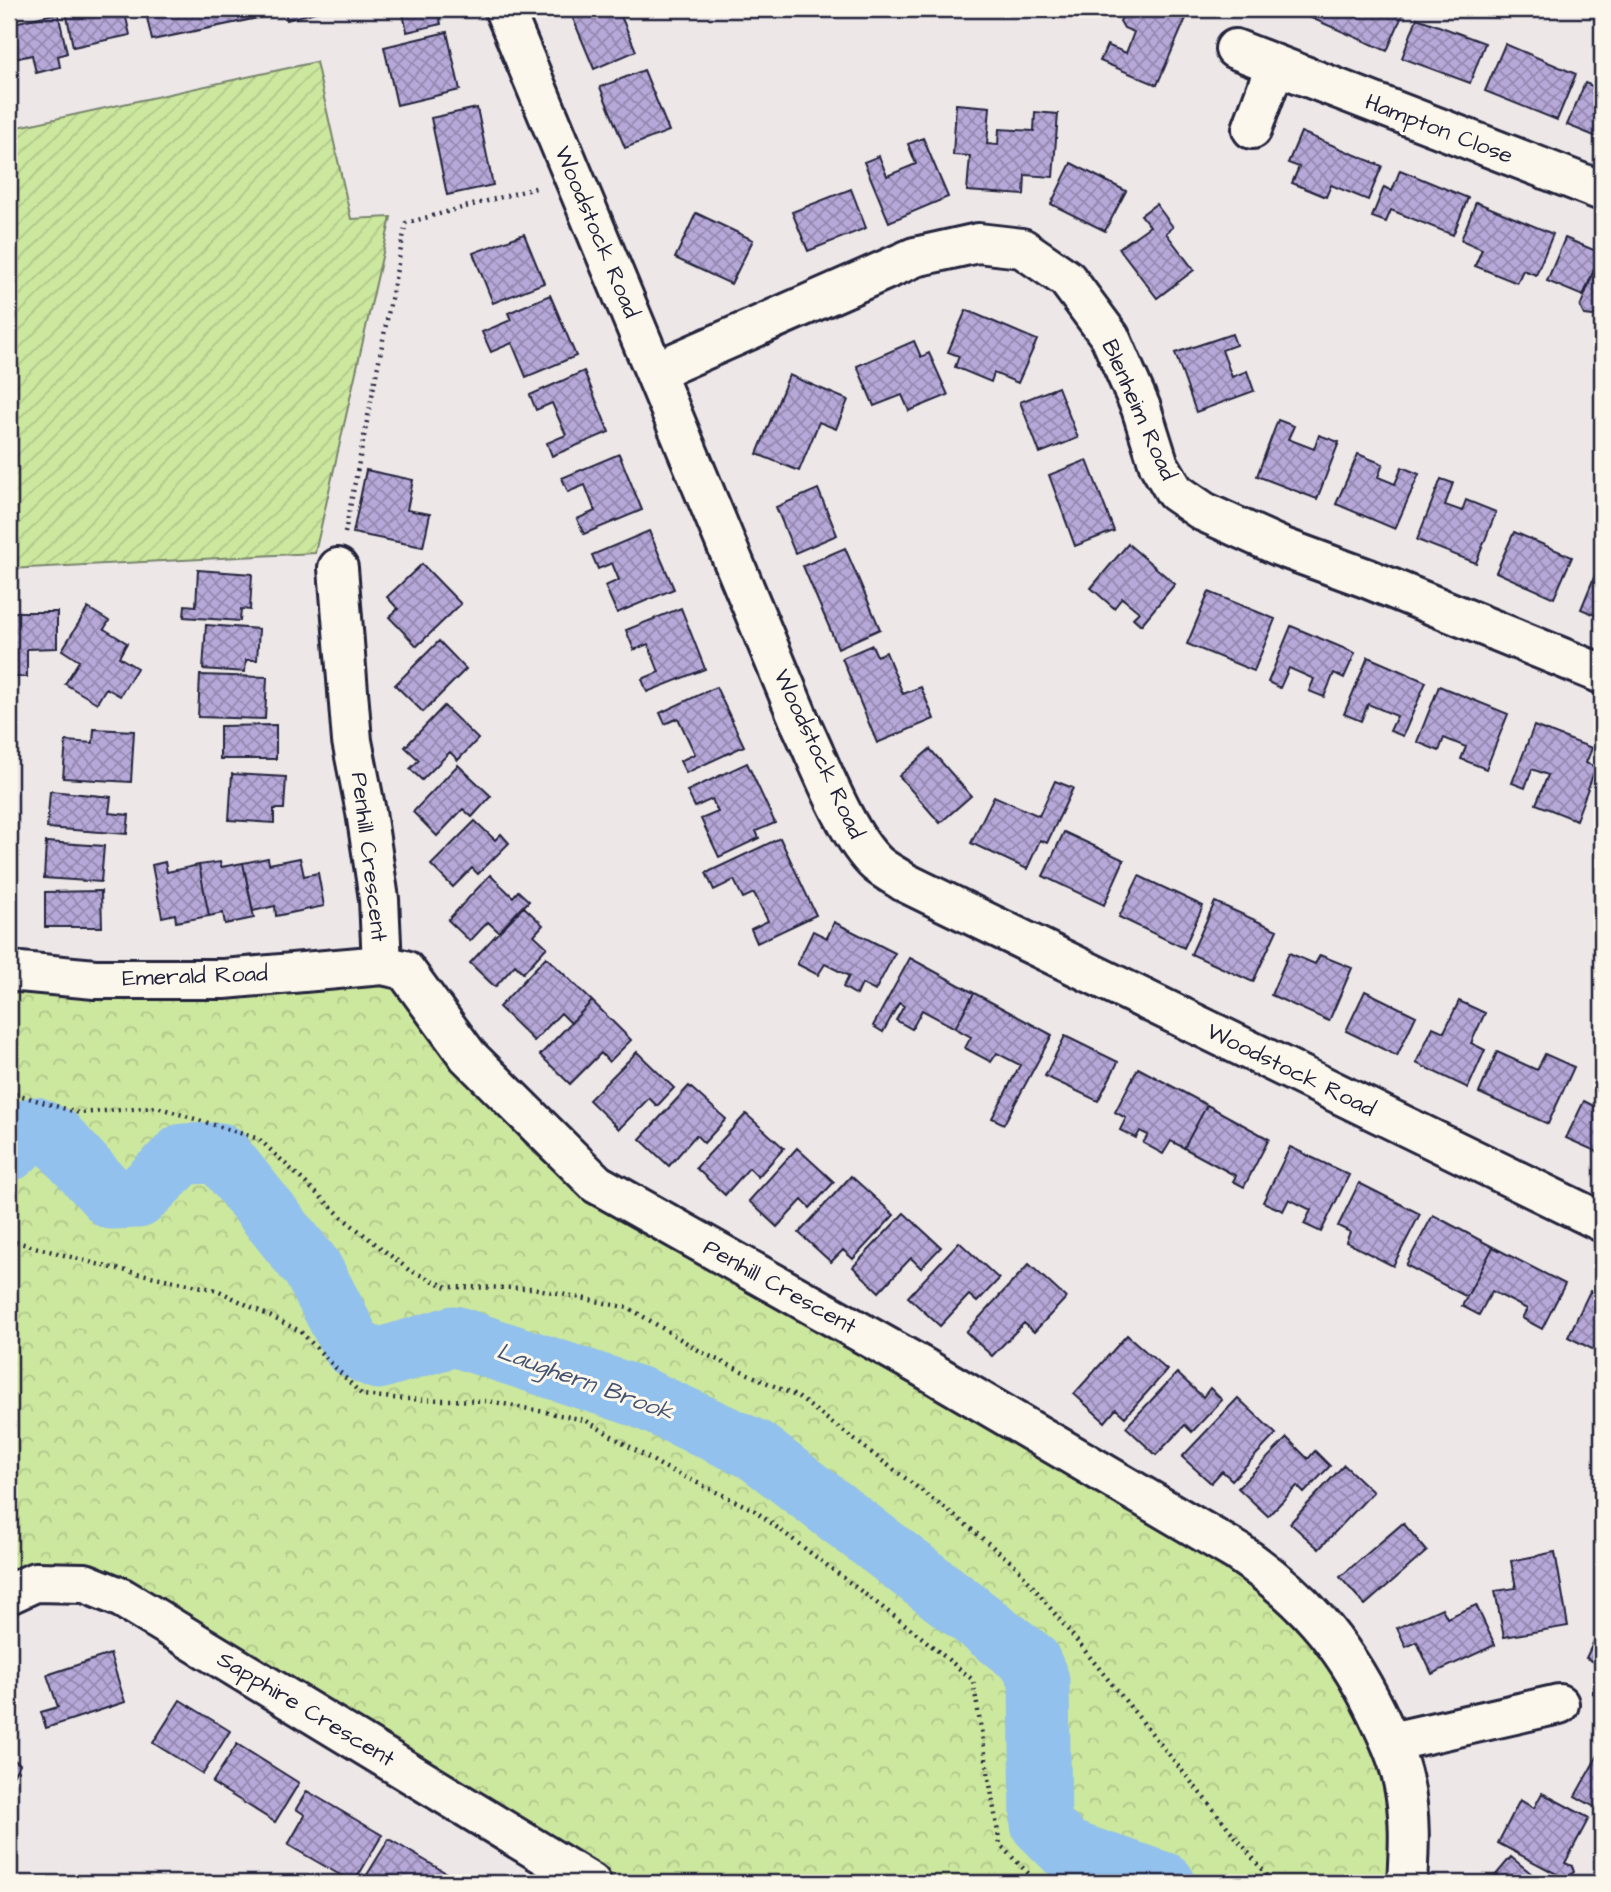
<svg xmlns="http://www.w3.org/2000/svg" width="1611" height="1892" viewBox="0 0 1611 1892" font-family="'Architects Daughter',sans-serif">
  <defs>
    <pattern id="park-crowns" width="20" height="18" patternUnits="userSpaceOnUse" patternTransform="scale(1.75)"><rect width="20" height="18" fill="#cce79e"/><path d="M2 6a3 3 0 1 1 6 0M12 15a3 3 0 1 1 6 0" fill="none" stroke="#afc689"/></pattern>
    <pattern id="garden-furrows" width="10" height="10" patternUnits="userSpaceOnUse" patternTransform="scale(1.75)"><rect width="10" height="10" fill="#cce79e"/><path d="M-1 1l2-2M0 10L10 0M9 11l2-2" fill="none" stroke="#afc689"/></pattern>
    <pattern id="building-cross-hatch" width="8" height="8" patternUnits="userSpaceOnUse" patternTransform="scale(1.75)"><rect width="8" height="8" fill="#b6a8d8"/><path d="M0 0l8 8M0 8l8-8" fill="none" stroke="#9488b0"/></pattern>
  </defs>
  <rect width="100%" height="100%" fill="#ede7e8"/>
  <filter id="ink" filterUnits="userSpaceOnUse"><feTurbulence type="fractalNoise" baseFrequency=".0143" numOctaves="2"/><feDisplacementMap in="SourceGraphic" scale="14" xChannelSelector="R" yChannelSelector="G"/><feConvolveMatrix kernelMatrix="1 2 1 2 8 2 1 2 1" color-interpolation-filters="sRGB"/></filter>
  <g filter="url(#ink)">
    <!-- park -->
    <path fill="url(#park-crowns)" stroke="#77846c" stroke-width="2" d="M392,977L531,1150L590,1200L845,1338L1219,1560L1279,1603L1327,1662L1364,1720L1390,1792L1393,1883H622L102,1570L9,1575V987Z"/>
    <!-- garden -->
    <path fill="url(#garden-furrows)" stroke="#77846c" stroke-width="2" d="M316,62L351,219L391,217L315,553L9,569V129Z"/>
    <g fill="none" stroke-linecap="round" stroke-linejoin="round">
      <!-- river -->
      <path stroke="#92c1ed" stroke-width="61" d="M9,1151L35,1127L55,1137L112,1199L138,1198L183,1154L220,1153L312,1268L353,1347L378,1359L454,1336L642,1398L755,1450L1030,1660L1039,1680L1041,1824L1067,1850L1165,1883"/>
    </g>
    <!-- building -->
    <path fill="url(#building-cross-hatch)" stroke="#22223b" stroke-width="2" d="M77,9H124L130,35L73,47L66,11Z
      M145,9H265L267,16L152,40Z
      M284,9H326L287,20Z
      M402,9H438L441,24L407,32Z
      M569,9H618L636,51L594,69Z
      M1142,9H1190L1157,85L1100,61L1107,45L1126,53L1134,32L1124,28L1120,21L1126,11L1134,10L1140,12Z
      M1313,9H1405L1387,51L1309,17Z
      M58,13L67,53L58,56L60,67L36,73L32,55L14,59L9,24Z
      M1417,18L1485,43L1470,83L1402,58Z
      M447,32L460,90L397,105L384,47Z
      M1505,44L1576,74L1557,120L1485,91Z
      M644,70L669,131L625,148L600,87Z
      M1585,83L1602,90V139L1567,125Z
      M956,104L990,107L987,144L998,145L999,129L1034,131L1035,112L1058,114L1053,177L1025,175L1024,195L967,191L970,156L953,155Z
      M477,108L493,185L447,195L431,118Z
      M1301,132L1382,166L1368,200L1331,185L1326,197L1292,183L1299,167L1288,163Z
      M923,138L948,197L889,222L864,162L879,156L887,176L916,164L908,144Z
      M1071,163L1126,191L1105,231L1051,204Z
      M1400,170L1468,198L1453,235L1391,210L1386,222L1372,217L1384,187L1392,191Z
      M851,189L866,228L808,251L792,212Z
      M1476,202L1553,234L1536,275L1523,270L1517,283L1475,266L1482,249L1461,240Z
      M1156,204L1173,227L1166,233L1194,270L1157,298L1119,248L1150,226L1141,215Z
      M696,213L753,240L731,284L675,258Z
      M524,234L544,283L493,303L473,253Z
      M1565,238L1601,253L1583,296L1547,281Z
      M1601,253L1602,304L1599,312L1593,316L1584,315L1580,307Z
      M550,295L576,356L526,377L512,343L491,352L482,332L511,320L508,313Z
      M966,310L1037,340L1018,383L994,373L991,382L955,367L959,356L948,352Z
      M1232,334L1236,345L1222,350L1232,377L1247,371L1254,391L1196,412L1175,353Z
      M914,341L921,357L929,353L948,395L909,411L902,395L874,406L857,366Z
      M584,371L609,432L552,456L547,443L566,435L552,403L536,410L530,395Z
      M789,375L848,400L836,429L819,422L799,471L757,454Z
      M1058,387L1078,438L1040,453L1020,402Z
      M1278,420L1294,426L1288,439L1314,449L1319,435L1339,442L1317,499L1257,476Z
      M619,454L642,510L584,534L577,519L595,511L585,485L568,492L562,478Z
      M1358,454L1383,464L1378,477L1395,484L1402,467L1419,474L1395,529L1336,504Z
      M1087,460L1114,531L1075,546L1049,475Z
      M366,470L413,480L407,510L430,514L423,547L353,533Z
      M1441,479L1453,483L1445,505L1462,511L1466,500L1496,512L1476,563L1417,540Z
      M818,489L837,535L795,553L776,507Z
      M649,531L674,589L617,613L605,586L619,580L612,563L598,569L592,555Z
      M1514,532L1572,557L1554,598L1496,572Z
      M1128,544L1175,584L1141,625L1133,618L1139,612L1122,598L1114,608L1091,588Z
      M845,548L880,629L838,648L803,566Z
      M1602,558V618L1581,609Z
      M422,564L461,604L417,646L389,617L398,609L387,597Z
      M198,570L252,574L250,610L241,609L240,621L184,617L185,605L196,606Z
      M1209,592L1275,619L1254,671L1187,644Z
      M88,608L109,621L104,629L127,643L119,657L137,668L120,696L106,688L97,703L65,684L79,661L62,650Z
      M681,608L705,669L647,692L642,679L659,672L648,644L634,650L626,630Z
      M9,612H57V648L27,649V677H9Z
      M206,625L259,629L257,660H246L245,672L203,669Z
      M1291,626L1355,653L1344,678L1334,673L1324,697L1309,691L1314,679L1289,668L1280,688L1268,682Z
      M439,641L466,669L423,712L395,685Z
      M872,645L877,656L886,652L903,694L921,687L934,719L877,743L842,658Z
      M1368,657L1426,682L1403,736L1390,731L1397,716L1368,704L1361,721L1344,714Z
      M200,675L267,677L265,719L198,717Z
      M1439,686L1508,714L1486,769L1461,759L1466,747L1444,738L1439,751L1417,742Z
      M716,687L744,746L686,773L680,761L695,754L678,718L665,724L660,713Z
      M444,706L478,739L458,760L450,752L422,780L410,769L419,760L405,747Z
      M276,725V759H220V726Z
      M1534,726L1592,748L1586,763L1596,767L1576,820L1536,804L1548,775L1532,769L1525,788L1512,783Z
      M94,729L134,731L131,782L63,778L66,741L93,743Z
      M930,749L971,796L940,823L899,776Z
      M747,763L775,823L756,831L759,838L719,857L701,819L718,812L712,799L695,807L687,791Z
      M458,765L491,796L472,817L463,809L437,836L413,812Z
      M232,774L286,777L284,809H274V823L229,820Z
      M1055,781L1073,788L1047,843L1040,840L1027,869L971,843L994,796L1039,816Z
      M50,791L111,797L109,813L129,815L127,834L47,828Z
      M1602,792V817L1594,814Z
      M475,821L495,840L501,834L509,843L478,874L472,868L453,887L431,865Z
      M1064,832L1124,860L1104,905L1043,876Z
      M780,838L816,915L757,943L751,929L768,921L754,893L743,898L734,880L714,890L706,873Z
      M46,842L104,846L101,882L44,878Z
      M268,858L269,864L300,858L304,876L318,873L324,906L276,916L275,906L253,911L243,863Z
      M165,862L167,872L199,865L209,916L176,922L175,914L162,917L152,865Z
      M220,862L221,867L243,863L254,918L225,924L223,913L209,916L199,865Z
      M490,875L513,897L518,891L529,901L499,932L488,922L470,941L448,920Z
      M1139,876L1203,906L1184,948L1119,917Z
      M101,891L102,927H45V892Z
      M1215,902L1277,930L1253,982L1191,954Z
      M523,906L543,925L534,935L547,947L523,973L515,965L495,987L470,963Z
      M834,922L895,953L875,991L862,984L857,995L843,987L849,976L825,964L818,975L797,964L813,931L827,938Z
      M1289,953L1315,964L1320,955L1352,968L1329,1021L1271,995Z
      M546,957L592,1001L571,1023L561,1013L534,1041L499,1007Z
      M910,958L974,993L955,1028L922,1010L912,1029L896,1020L904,1006L899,1003L883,1032L873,1026Z
      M1365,991L1416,1016L1397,1056L1346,1031Z
      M974,993L1052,1035L1004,1124L992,1118L1020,1065L997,1053L991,1062L965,1048L971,1037L955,1028Z
      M592,1001L631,1040L609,1062L601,1053L570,1084L540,1055Z
      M1459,1001L1485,1013L1471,1043L1485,1050L1468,1088L1416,1063L1433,1027L1444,1032Z
      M1065,1036L1118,1062L1098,1101L1045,1076Z
      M637,1052L674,1088L657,1106L649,1098L619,1129L589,1100Z
      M1497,1052L1537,1070L1545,1054L1574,1067L1548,1124L1479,1093Z
      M1138,1068L1207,1105L1184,1148L1171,1141L1163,1154L1143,1143L1148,1135L1140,1131L1136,1138L1120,1130L1126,1118L1115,1112Z
      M689,1086L726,1119L704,1143L696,1135L669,1166L640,1139Z
      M1584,1101L1602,1110V1154L1566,1138Z
      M1207,1105L1269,1139L1244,1187L1233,1181L1236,1176L1184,1148Z
      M746,1114L784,1148L758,1177L749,1168L725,1195L696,1168Z
      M1290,1147L1349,1175L1321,1232L1304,1224L1311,1210L1289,1199L1283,1211L1263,1202Z
      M797,1148L834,1182L810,1208L802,1200L777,1227L749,1201Z
      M851,1176L894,1215L853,1259L843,1250L831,1262L799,1233Z
      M1359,1183L1420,1214L1393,1266L1346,1242L1350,1232L1338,1226Z
      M904,1213L941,1247L921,1268L911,1258L879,1292L853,1267Z
      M1433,1215L1493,1247L1467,1297L1406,1265Z
      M959,1242L999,1279L977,1302L969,1295L940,1326L908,1297Z
      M1493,1247L1565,1284L1542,1329L1522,1318L1527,1309L1492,1291L1479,1315L1462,1306Z
      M1029,1264L1066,1298L1034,1332L1024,1323L992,1356L966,1332Z
      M1590,1291L1602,1297V1354L1568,1337Z
      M1127,1335L1167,1370L1125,1417L1116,1409L1105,1422L1074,1394Z
      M1177,1373L1203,1397L1210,1388L1222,1400L1192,1432L1185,1425L1156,1455L1126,1427Z
      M1238,1398L1276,1434L1232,1480L1222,1471L1211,1483L1182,1457Z
      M1287,1438L1308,1459L1315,1451L1330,1466L1304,1493L1297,1486L1268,1516L1238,1488Z
      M1344,1465L1373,1492L1319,1549L1290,1523Z
      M1403,1523L1427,1551L1365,1605L1340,1577Z
      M1555,1552L1568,1626L1504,1637L1495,1591L1516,1588L1511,1561Z
      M1476,1605L1495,1645L1432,1674L1417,1642L1406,1647L1397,1628L1442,1608L1447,1618Z
      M1602,1624V1666L1586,1658Z
      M110,1654L125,1702L46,1728L41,1712L58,1707L47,1675Z
      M1602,1670V1697L1592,1693Z
      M180,1700L230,1731L203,1774L153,1743Z
      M237,1744L299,1783L275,1822L212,1783Z
      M1602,1748V1811L1575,1796Z
      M9,1756L20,1764L9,1782Z
      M307,1791L382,1835L354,1883L288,1845L305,1815L296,1809Z
      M1542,1793L1589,1818L1565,1863L1572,1866L1574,1872L1566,1879L1498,1843L1520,1800L1534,1808Z
      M389,1839L463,1883H362Z
      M1511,1857L1543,1883H1489Z"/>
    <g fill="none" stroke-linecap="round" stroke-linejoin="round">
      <!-- minor casing -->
      <g stroke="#22223b" stroke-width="44">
        <path id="minor" d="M504,9L800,722C819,761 846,836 877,864C885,871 896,876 904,882L1602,1222
          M1235,49L1602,191
          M1252,129L1275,66
          M656,371L915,257L978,243L1022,248L1067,279L1110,337L1141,408L1159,465L1175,492L1204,512L1281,547L1366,578L1602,674
          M338,568L352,741L366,812L379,899L382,965L405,970L468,1056L597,1184L919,1365L1236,1551C1302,1596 1341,1640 1376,1711C1387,1734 1398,1757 1403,1781C1411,1815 1409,1850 1407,1883
          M9,971L95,979H224L382,965
          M9,1594L35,1582L85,1583L122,1598L591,1883
          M1391,1742L1559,1704"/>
      </g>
      <!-- path -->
      <path stroke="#22223b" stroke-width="4.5" stroke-dasharray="2 5" stroke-linecap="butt" d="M345,533L406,223L539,187
        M9,1092L79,1113L157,1107L259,1139L344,1219L409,1270L447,1287L533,1288L629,1308L705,1354L798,1397L959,1519L1017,1567L1273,1883
        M9,1240L108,1267L217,1290L300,1331L362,1395L404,1399L489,1401L585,1420L662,1466L754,1510L915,1632L973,1680L1000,1845L1038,1883"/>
      <!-- minor -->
      <use href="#minor" stroke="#fbf7ec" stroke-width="38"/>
    </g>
  </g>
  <g text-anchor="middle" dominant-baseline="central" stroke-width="6" stroke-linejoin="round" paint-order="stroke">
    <!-- street labels -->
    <g font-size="23" fill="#22223b" stroke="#fbf7ec">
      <text transform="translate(1439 129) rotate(21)">Hampton Close</text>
      <text transform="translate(597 232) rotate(67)">Woodstock Road</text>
      <text transform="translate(1139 410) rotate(66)">Blenheim Road</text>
      <text transform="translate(819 754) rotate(65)">Woodstock Road</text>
      <text transform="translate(369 857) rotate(83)">Penhill Crescent</text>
      <text transform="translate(195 976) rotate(-2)">Emerald Road</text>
      <text transform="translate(1291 1070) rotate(26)">Woodstock Road</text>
      <text transform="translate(780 1287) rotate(29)">Penhill Crescent</text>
      <text transform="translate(306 1709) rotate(31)">Sapphire Crescent</text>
    </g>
    <!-- water labels -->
    <g font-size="24" font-style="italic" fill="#445270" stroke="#fbf7ec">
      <text transform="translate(585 1382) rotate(20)">Laughern Brook</text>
    </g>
  </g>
  <!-- margin -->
  <rect width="1611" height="1892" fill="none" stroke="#fbf7ec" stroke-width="35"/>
  <rect x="18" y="18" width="1576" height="1857" fill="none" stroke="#22223b" stroke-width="2.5" filter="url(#ink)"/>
</svg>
